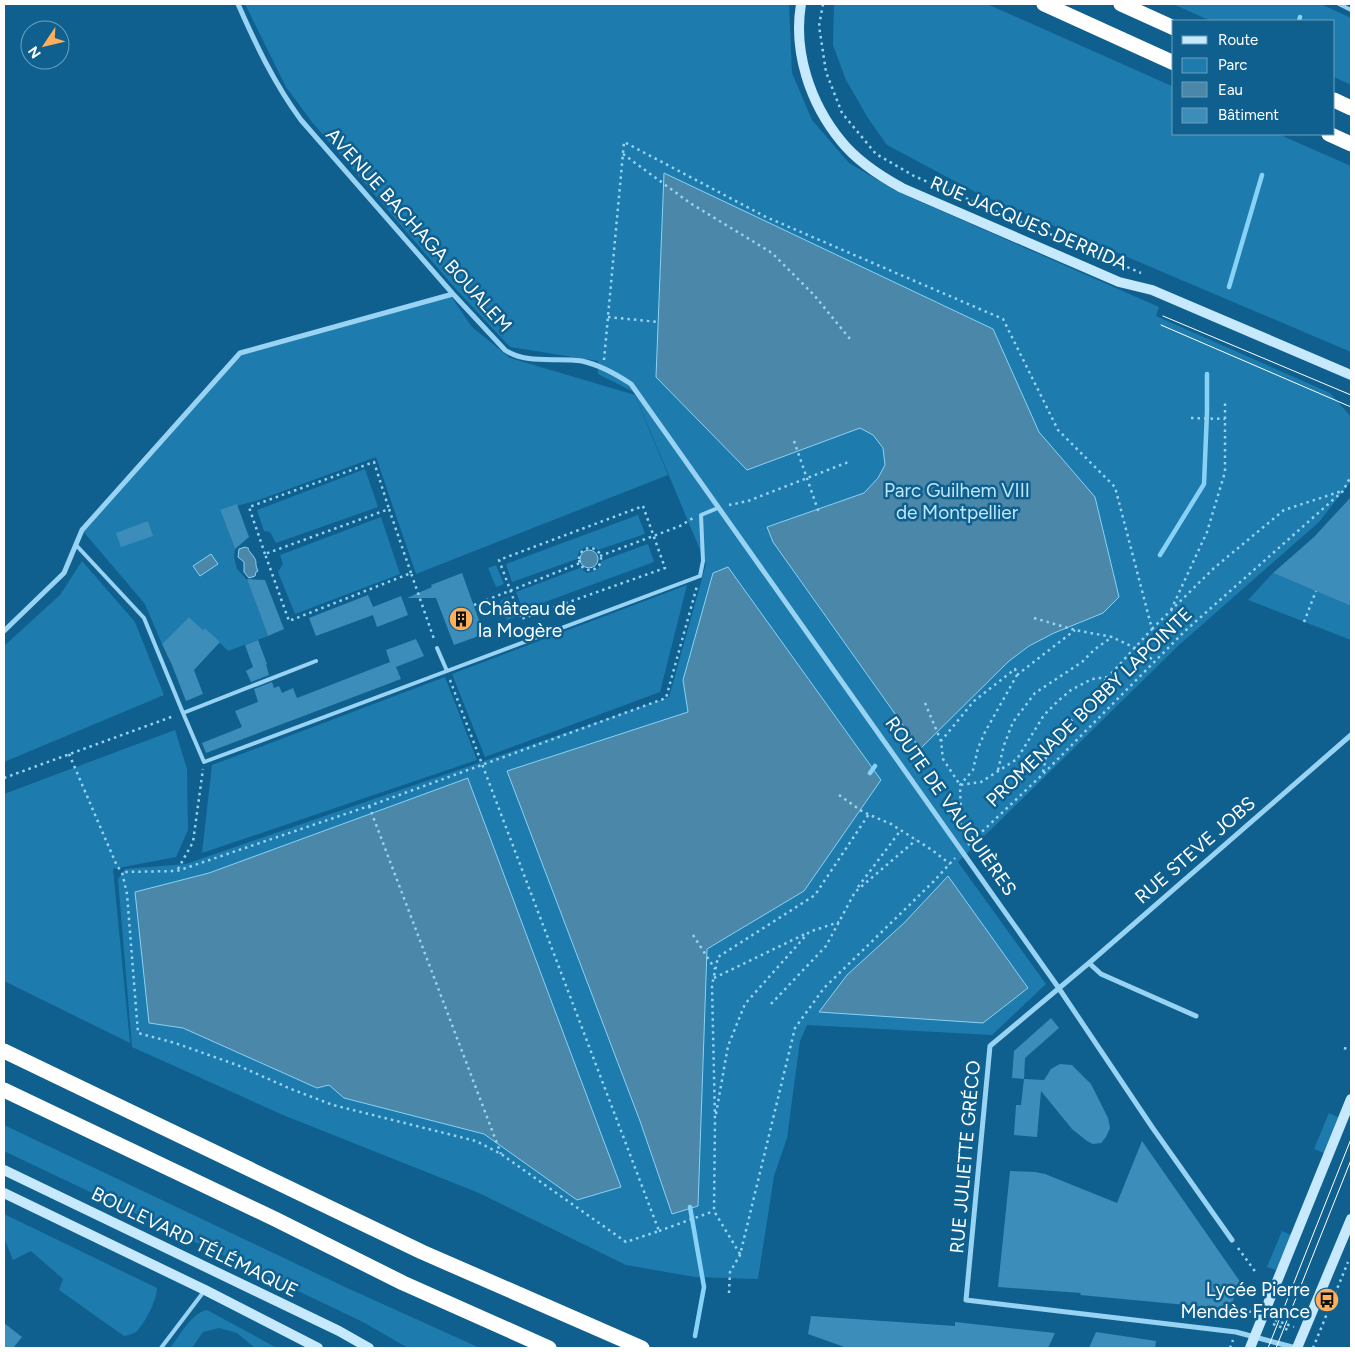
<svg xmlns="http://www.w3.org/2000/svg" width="1355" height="1352" viewBox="0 0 1355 1352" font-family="Figtree,sans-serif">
  <rect width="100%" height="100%" fill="#0f608f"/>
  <!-- green -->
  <path fill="#1d7bad" d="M245,4H789L792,73L812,120L849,163L896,191L1159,307L1156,316L1330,393L1351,417V481L1319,522L1179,645L958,862L1046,984L992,1035L807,1025L800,1041L787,1138L774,1176L758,1279L695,1277L626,1265L479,1193L283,1115L132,1047L118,879L125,869L186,864L669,697L706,564L634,392L598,374V361L510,347L455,288L312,122L286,87Z
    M834,4H987L1174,87V134H1278L1351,166V352L979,194L887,145L868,118L846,80L833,45Z
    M1173,4H1321L1351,18V85L1334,77V21H1211Z
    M450,295L472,327L510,358L635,395L668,475L416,574L376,457L256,501C244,504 233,506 220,511L235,549L234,557L237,569L248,581L268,636L228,651L205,628L203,630L189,617L162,644L145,604L82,530L240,353Z
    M365,469L378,507L276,543L270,532L264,531L257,510Z
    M638,515L645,534L598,550C592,544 585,547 579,551L577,559L512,582L506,564Z
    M381,517L400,574L295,614L278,572L283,564L280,555Z
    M648,544L654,562L523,610L516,592L580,568L587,573L596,571L601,564V561Z
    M82,561L135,622L164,695L4,762V646L60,595Z
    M496,565L504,584L496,587L488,568Z
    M1273,573L1351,606V640L1248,600Z
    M687,585L660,692L485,757L452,674Z
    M508,597L515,617L507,620L500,601Z
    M445,677L477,760L202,853L212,765Z
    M175,730L187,769L188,830L176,857L113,869L130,1043L4,981V794Z
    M1329,1113L1338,1117L1324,1153L1314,1149Z
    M4,1125L345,1287L480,1348H408L363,1322L4,1151Z
    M4,1214L157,1288C157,1300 145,1323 136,1332C133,1334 128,1335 124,1336L59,1290L63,1279L31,1251L13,1260L4,1238Z
    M1282,1231L1291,1235L1276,1270L1267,1267Z
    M207,1310L277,1348H255L237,1333L219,1328L203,1332L192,1348H170C180,1336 191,1313 207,1310Z"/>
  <!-- water -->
  <path fill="#4b87a9" stroke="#89d2f7" d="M664,173L993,329L1039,432L1095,497L1119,597L1103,613L1054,633L1029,646L1009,661L920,749L773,542L767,527L864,493L878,478L885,465L883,448L873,435L860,428L747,470L656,377Z
    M245,547C253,550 245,546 250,552C260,564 253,560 258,571L256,572L255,576L249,578L244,572V562L238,557L239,549Z
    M580 559a9 9 0 1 1 18 0a9 9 0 1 1-18 0Z
    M211,554L218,564L200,576L193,566Z
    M728,567L881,780L804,891L707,949L698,1206L672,1214L640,1121L507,771L688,712L683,680L713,573Z
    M468,778V779L621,1187L577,1200L484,1134L344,1098L329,1085L317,1088L183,1028L149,1023L135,892L209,873Z
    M948,876L1028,988L983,1023L819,1012L847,975L904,923Z"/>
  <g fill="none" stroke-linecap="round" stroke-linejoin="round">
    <!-- stream -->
    <path stroke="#89d2f7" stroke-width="4.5" d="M1299,21L1300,17
      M1229,287L1262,175
      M1160,555L1204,484L1207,412V374
      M870,773L875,766
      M690,1207L704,1287L695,1336"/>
  </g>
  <!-- building -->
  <path fill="#3c8dba" d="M1351,497V606L1273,573L1314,537Z
    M237,504L249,537L235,549L220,510Z
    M148,521L153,536L121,547L116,533Z
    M462,573L484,634L454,645L436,598H407L432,587L431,585Z
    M247,579L265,580L284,629L268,636Z
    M368,595L373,607L401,596L408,615L377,627L373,615L316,636L309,618Z
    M189,617L203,630L205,628L220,642L194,670L203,694L186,701L172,665L162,644Z
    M416,639L424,656L396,667L401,679L206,753L202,743L242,727L235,711L258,702L254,689L272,682L274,688L279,686L282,693L293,688L297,698L390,662L386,650Z
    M258,640L267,664H266L269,675L251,682L246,671L253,667L245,645Z
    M1051,1018L1059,1028L1025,1058L1024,1079L1012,1078L1014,1051Z
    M1060,1064L1072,1065L1091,1084L1108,1118L1110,1128L1106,1137L1101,1143L1093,1144L1087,1141L1072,1129L1041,1091L1037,1137L1014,1135L1016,1105H1021L1024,1079L1044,1080L1051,1069Z
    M1142,1141L1241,1283L1229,1309L1080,1295L1081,1293L998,1287L1010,1171L1035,1172L1045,1174L1117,1203Z
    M811,1316L955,1326V1322L1055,1333L1048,1348H847L808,1334Z
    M4,1323L22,1337L13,1348H4Z
    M1096,1332L1156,1341L1155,1348H1089Z"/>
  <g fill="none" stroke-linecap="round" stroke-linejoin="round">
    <!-- path -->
    <path stroke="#98d3f3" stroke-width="2.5" stroke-dasharray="2.5 4" stroke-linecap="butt" d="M823,4L819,26L826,72L842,113L876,154L914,176L1141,273
      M623,154L690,203L772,253L814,295L850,339
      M608,317L658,322
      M604,360L624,142L766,217L1003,319L1058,430L1115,487L1152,629L1108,677
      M1191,418L1225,419
      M794,441L819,513
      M729,505L748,501L851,461
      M643,506L665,568L521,619L499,560Z
      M579 559a11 11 0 1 1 22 0a11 11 0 1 1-22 0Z
      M265,554L249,507L374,462L389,509
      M600,556L680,526L693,518
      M411,573L389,509L265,554L289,621L411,573L434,639
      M474,605L580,563
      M1171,610L1207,532L1225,472V403
      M1034,618L1075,630L1112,637L1135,648L1155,661
      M1304,622L1316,591
      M1152,629L1214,568L1284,510L1342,491
      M1017,675L1075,630
      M450,680L482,764L659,1231L626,1242L501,1154L476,1141L333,1105L291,1089L237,1065L175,1043L138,1033L127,894L122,872L177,871L369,806L666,698L697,586
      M925,703L941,741
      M69,754L117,866L122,872
      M998,770L1004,745L1013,722L1035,693L1082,662L1095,649L1112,637
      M4,778L174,716
      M839,795L863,812L891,824L932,850L950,864
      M369,806L501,1154
      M960,831L961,815L960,785L973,770L978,748L985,732L1017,675L1015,669L974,701L941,741L943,759L960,785L981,782L1017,759L1044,715L1058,701L1071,690L1092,679L1108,677L1062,732L1046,757L1043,772
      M968,845L1043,774L1185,631L1343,491L1351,476
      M178,869L193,842L203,769
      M858,887L901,830
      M693,935L715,969
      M714,978L807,933
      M771,1004L826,946L855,892L916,840
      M1344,1048L1351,1050
      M716,1114L728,1046L745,1004L809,932L839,922
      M659,1231L714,1211
      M1238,1248L1257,1274
      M740,1254L714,1211L715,1120L712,985L718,957L815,895L869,814
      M729,1293L730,1272L740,1255L795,1028L824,988L933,882L955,858
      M1243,1309L1251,1312
      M1241,1313L1249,1316
      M1275,1320L1294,1327
      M1273,1324L1291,1331
      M1230,1348L1233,1340
      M1313,1348L1348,1262"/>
    <!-- lane -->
    <path stroke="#98d3f3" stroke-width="4" d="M1339,4L1351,10
      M76,545L144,618L183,713
      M437,648L447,671L700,576L703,561L701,515L718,508
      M316,661L183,713L204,762L447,671
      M161,1348L205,1290"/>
    <!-- street -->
    <path stroke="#98d3f3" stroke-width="5" d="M238,4C256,45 274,83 301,120L453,294L505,350C527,365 557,357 582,361C600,365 616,374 631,384L1058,987L1152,1127L1232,1240
      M4,631L64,573L82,530L240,353L453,294
      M1089,963L1101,974L1196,1016
      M1296,1348L1236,1332L966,1300L990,1046L1089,963L1351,735"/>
    <!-- secondary -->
    <path stroke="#c7e9fd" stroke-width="10" d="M801,4C793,52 810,103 841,141C857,161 880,176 902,188L1119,282L1152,290L1351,375
      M4,1170L339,1331L369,1348
      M4,1193L205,1290L318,1348
      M1250,1348L1351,1099
      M1297,1348L1351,1219"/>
    <!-- highway -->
    <path stroke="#fff" stroke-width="15" d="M1044,4L1174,63
      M1121,4L1174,28
      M1334,100L1351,108
      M1329,134L1351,144
      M4,1051L422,1252L642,1348
      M4,1090L275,1219L403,1283L549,1348"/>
    <!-- tram -->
    <path stroke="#fff" stroke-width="1" d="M1163,316L1351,395
      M1161,325L1351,407
      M1268,1348L1351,1139
      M1276,1348L1351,1160"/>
  </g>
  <!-- icons -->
  <defs>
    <g id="building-disc" transform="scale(1.25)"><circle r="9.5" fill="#ffae5a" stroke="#0f608f"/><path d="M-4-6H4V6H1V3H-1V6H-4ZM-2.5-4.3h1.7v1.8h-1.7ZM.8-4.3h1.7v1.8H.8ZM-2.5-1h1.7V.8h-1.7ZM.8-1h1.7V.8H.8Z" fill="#111"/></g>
    <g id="bus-disc" transform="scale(1.25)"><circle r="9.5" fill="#ffae5a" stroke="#0f608f"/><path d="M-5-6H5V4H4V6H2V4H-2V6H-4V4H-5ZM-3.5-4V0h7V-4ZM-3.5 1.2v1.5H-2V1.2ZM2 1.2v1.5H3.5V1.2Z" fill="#111"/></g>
  </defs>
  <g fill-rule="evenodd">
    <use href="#building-disc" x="461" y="619"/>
    <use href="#bus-disc" x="1327" y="1300"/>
  </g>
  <g text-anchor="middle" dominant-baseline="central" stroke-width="5" stroke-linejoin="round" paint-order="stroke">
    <!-- street labels -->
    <g font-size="19" fill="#fff" stroke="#0f608f">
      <text transform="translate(1029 223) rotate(23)">RUE JACQUES DERRIDA</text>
      <text transform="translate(419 230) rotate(48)">AVENUE BACHAGA BOUALEM</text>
      <text transform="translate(1089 707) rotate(-44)">PROMENADE BOBBY LAPOINTE</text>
      <text transform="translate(951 806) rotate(55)">ROUTE DE VAUGUIÈRES</text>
      <text transform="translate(1195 850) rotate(-41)">RUE STEVE JOBS</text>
      <text transform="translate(965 1157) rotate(-85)">RUE JULIETTE GRÉCO</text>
      <text transform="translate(195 1242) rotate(26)">BOULEVARD TÉLÉMAQUE</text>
    </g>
    <!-- park labels -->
    <g font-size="19" fill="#bfe8fe" stroke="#0f608f">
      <text x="957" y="490">Parc Guilhem VIII<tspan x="957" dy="22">de Montpellier</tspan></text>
    </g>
    <!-- poi labels -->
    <g font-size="19" fill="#fff" stroke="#0f608f" text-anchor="start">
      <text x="478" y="608">Château de<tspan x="478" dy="22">la Mogère</tspan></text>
      <text x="1310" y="1289" text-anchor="end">Lycée Pierre<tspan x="1310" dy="22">Mendès France</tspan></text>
    </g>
  </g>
  <!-- border -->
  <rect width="1355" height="1352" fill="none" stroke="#ffffff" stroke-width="10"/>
  <!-- legend -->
  <rect x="1172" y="20" width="162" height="115" fill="#0f608f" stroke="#6fa0bc"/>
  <rect x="1182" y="36" width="25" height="8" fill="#c7e9fd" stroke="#6fa0bc"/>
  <text x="1218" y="45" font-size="15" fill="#ffffff">Route</text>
  <rect x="1182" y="58" width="25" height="15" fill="#1d7bad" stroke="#6fa0bc"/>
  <text x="1218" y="70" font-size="15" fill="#ffffff">Parc</text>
  <rect x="1182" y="82" width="25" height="15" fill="#4b87a9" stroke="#6fa0bc"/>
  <text x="1218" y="95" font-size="15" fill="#ffffff">Eau</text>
  <rect x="1182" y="108" width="25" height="15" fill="#3c8dba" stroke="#6fa0bc"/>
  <text x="1218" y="120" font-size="15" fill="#ffffff">Bâtiment</text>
  <!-- north arrow -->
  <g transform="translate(45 45) rotate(235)"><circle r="24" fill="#0f608f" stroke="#6fa0bc"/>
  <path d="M0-4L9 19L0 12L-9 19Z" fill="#ffae5a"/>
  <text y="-8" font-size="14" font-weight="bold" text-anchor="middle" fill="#ffffff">N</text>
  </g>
</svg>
